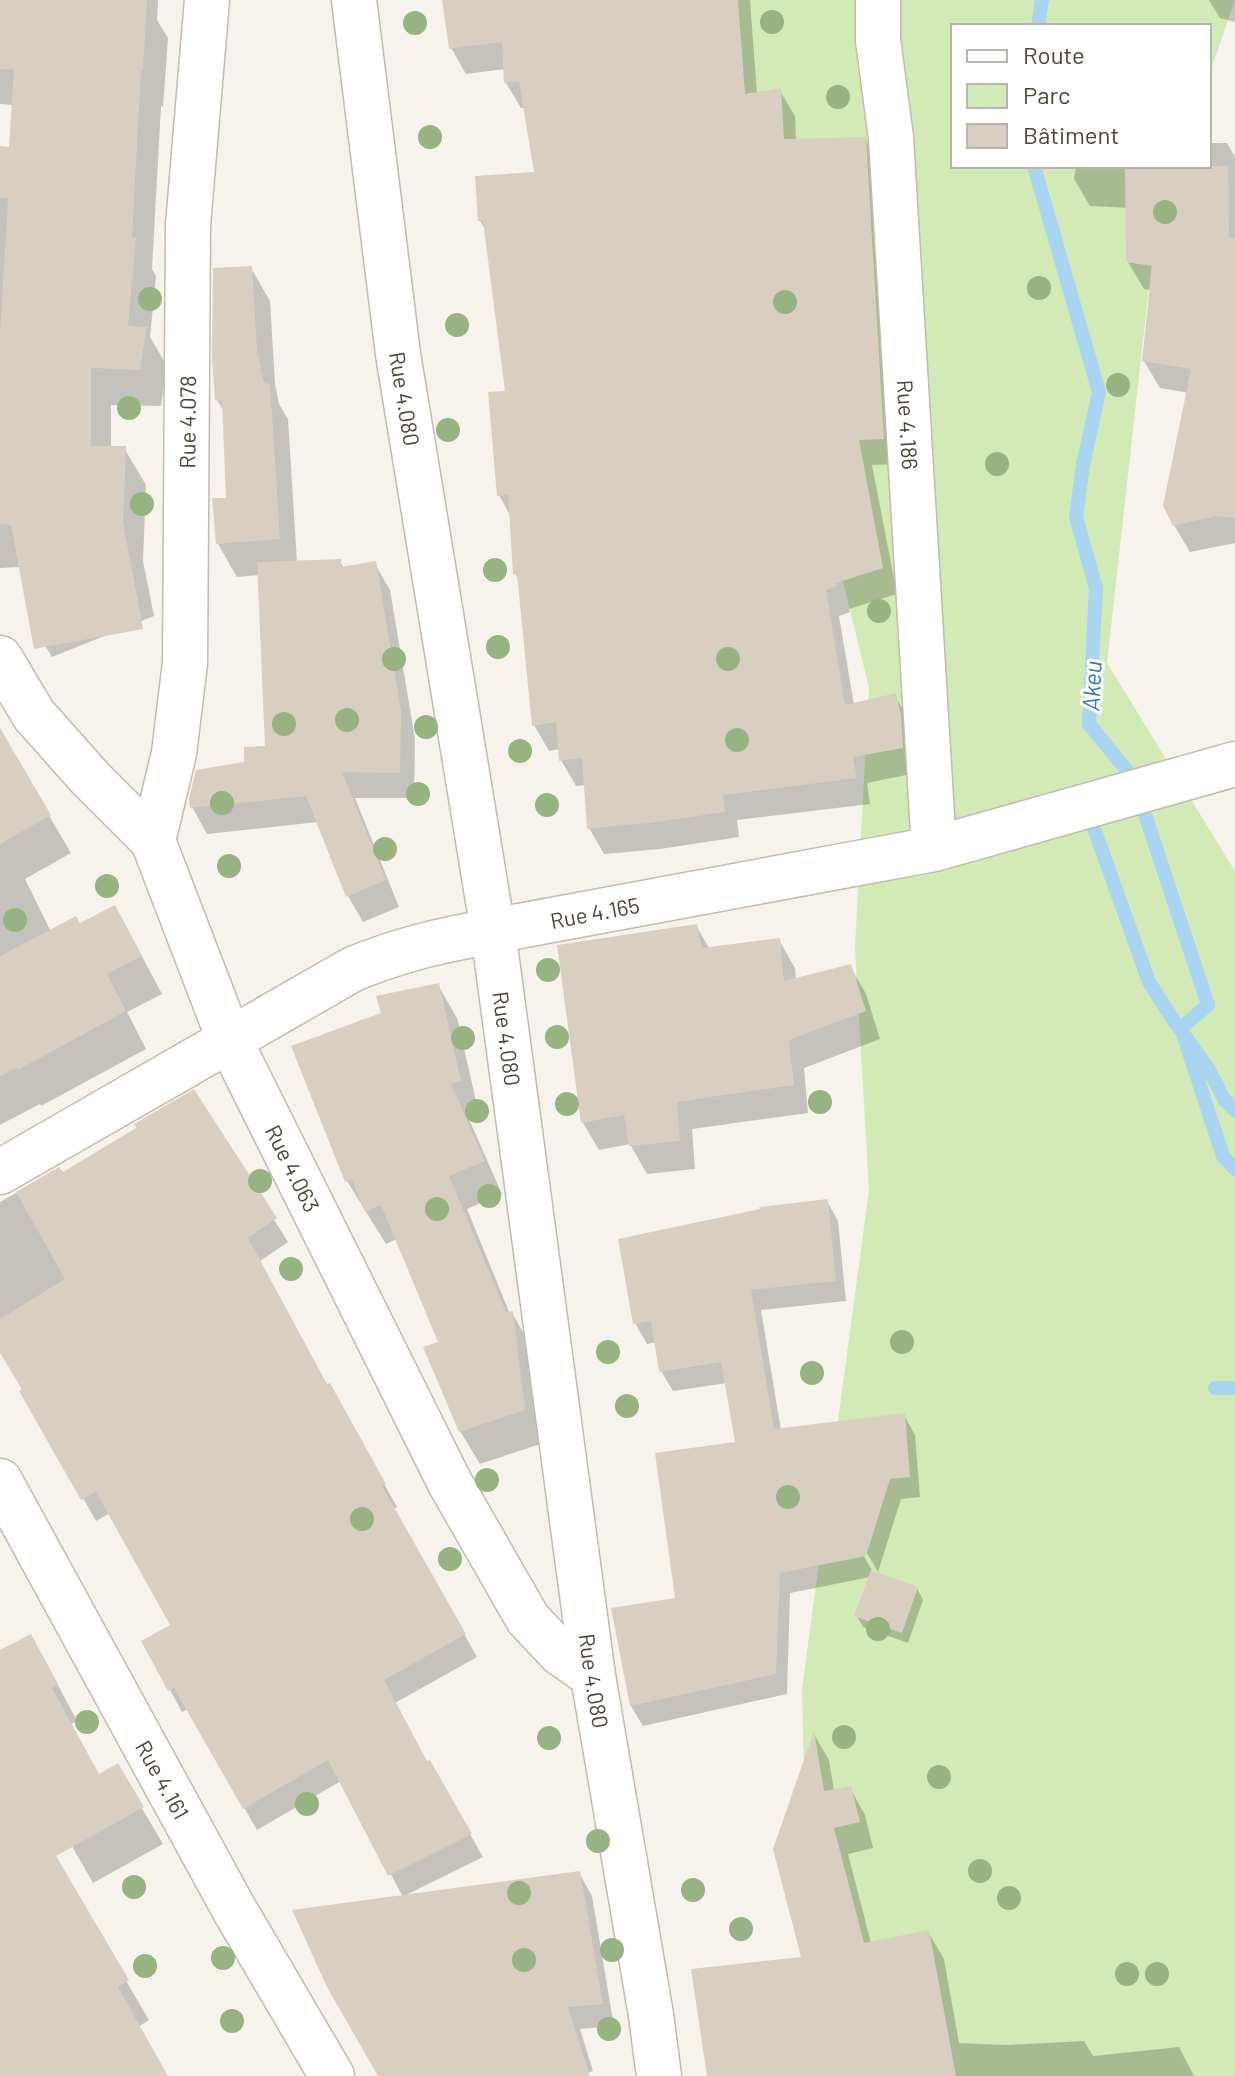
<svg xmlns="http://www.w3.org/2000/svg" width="1235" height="2076" viewBox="0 0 1235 2076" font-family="Barlow,sans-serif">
  <rect width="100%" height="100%" fill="#f6f3ec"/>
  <!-- green -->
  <path fill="#d2eab5" d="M705,0H1235L1209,75V26H953V166H1177L1156,224L1107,663L1235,871V2076H827L810,2026L802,1689L869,1190L855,947L869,688L705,12Z"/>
  <!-- shadow -->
  <path fill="#0003" d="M0,0H158L157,20L168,38L163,107L161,106L152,269L156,276L150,337L167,366L161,406L111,405V448H124L146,485L143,561L154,616L52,657L30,621L21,567L0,568V148L11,149L14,105L0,104Z
    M444,0H750L757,94L780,91L795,116L796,141L865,139L879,165L898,464L872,465L897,594L849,609L850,612L839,616L854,705L895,696L910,721L916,773L867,783L870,804L737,820L739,837L660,849L604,854L589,828L586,785L576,786L561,760L560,749L549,751L534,725L519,581L515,573L511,517L499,495L507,393L487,232L480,221L536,173L525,108H521L506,83L505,69L466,74L451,48Z
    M1209,0H1235V22L1220,18Z
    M1209,143H1227L1235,157V543L1190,552L1174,525L1189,393L1160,388L1144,361L1152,290L1144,289L1128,262V208L1090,206L1074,179L1076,166H1209Z
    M251,268L270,301L275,384L279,404L288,419L297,562L340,561L344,569L375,564L390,590L415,739L414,798H355L399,907L363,922L348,896L318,822L207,834L192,807L267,748L260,575L237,577L218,544L228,499L224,411L217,400Z
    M0,732L71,853L25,879L51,932L79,925L136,945L162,994L127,1012L146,1049L41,1106L40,1104L0,1125Z
    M696,926L710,949L779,940L795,968L796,980L850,966L866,994L880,1039L804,1068L808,1113L692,1129L695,1169L647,1174L630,1144L599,1150L583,1123Z
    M438,985L457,1018L479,1114L468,1117L502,1194L467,1209L510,1314L512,1313L531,1346L543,1443L480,1464L460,1431L441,1343L397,1239L386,1244L347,1181L384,1014Z
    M194,1092L288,1242L260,1261L327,1387L329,1386L397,1507L393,1509L477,1657L395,1703L427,1764L429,1762L483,1857L404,1896L579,1873L592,1896L614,2026L580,2029L593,2071L586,2073L587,2076H379L403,1897L341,1781L257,1830L188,1709L182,1712L144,1642L173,1626L110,1513L96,1521L0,1350V1202L59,1169L62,1175Z
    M827,1201L838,1221L846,1301L761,1310L781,1430L904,1415L915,1435L920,1497L901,1499L878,1572L863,1546L859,1548L874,1574L917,1588L923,1600L908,1643L863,1627L857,1616L870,1577L790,1593L787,1694L643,1726L631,1706L613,1610L678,1599L738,1443L727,1383L673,1391L661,1371L656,1342L647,1344L635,1323Z
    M0,1652L51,1672L77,1721L71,1724L99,1776L117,1766L163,1844L93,1883L60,1825L0,1854Z
    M815,1736L829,1760L834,1791L850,1788L865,1815L873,1848L848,1854L871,1943L928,1932L944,1959L959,2043L1004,2045L1084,2041L1093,2056L1179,2047L1194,2076H709L804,1959L775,1849Z
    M48,1847L149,2020L138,2027L166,2076H0V1875Z"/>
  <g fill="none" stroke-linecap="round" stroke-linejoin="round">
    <!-- stream -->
    <path stroke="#a9d4f2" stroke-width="14" d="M1038,26L1042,0
      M1034,166L1099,392L1083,465L1076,517L1096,588L1089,724L1133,778L1208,1005L1181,1028L1223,1156L1235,1169
      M1095,831L1149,982L1174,1021L1208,1068L1224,1099L1235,1110
      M1215,1388H1235"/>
  </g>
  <!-- building -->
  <path fill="#d8cfc1" d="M0,0H147L143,70H141L132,237H136L128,326L147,327L140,370L91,368V446H126L123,522L143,629L34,649L11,525L0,524V336L8,199L0,198V146L9,147L14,70L0,69Z
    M442,0H738L745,94L781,88L784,139L866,137L884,439L859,440L883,568L836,583L837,586L826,590L845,705L896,693L901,715L903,748L853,757L857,778L723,795L725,812L643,824V823L587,829L582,758L559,761L556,722L532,726L517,574H513L508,495L497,496L488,392L505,391L483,221H478L475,176L534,172L519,81L504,83L502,42L449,49Z
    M1125,166H1228L1229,237L1235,239V518L1216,516L1173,526L1163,506L1191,369L1142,361L1152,266L1126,262Z
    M252,266L257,350L264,383L270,384L280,539L216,544L212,498H226L222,401L215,400L212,357L213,268Z
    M341,559V567L376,561L401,711L400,773L342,772L386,880L346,897L306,796L190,808L189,799L196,770L244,762V747L265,746L257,562Z
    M0,728L51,815L0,844Z
    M115,905L142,956L107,974L126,1011L18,1070L17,1068L0,1076V956L76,916L80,923Z
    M697,924L702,948L780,938L784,981L851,964L866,1011L789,1040L794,1085L677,1102L680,1141L629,1146L624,1115L581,1123L557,945Z
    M439,983L461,1081L451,1084L485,1161L449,1176L506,1312L513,1311L525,1410L459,1432L423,1347L438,1342L381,1205L365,1212L352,1180L345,1182L291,1046L381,1013L376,996Z
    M194,1089L277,1218L248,1238L327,1384L330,1383L386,1484L382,1486L466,1634L384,1680L427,1761L430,1760L472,1834L388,1876L328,1760L243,1809L174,1688L168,1691L141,1641L170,1625L96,1492L81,1500L19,1391L22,1389L0,1353V1319L65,1279L16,1192L59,1167L63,1172L136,1128L134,1124Z
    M828,1199L836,1281L751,1290L774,1429L905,1413L910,1477L890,1479L866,1556L780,1573L776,1674L630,1706L611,1608L675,1598L655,1453L735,1442L721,1362L659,1372L651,1321L633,1324L618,1239L760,1209L759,1207Z
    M871,1570L918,1587L902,1633L854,1616Z
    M31,1634L58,1684L52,1688L99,1774L118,1763L144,1807L56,1856L129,1980L118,1987L168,2076H0V1650Z
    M814,1731L824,1791L851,1786L860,1822L834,1828L864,1943L929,1930L956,2076H707L691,1969L801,1957L773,1849Z
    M580,1871L603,2004L568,2007L590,2076H378L327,1987L292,1910Z"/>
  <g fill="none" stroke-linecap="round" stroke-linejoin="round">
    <!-- minor casing -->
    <g stroke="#c2bbae" stroke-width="47">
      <g id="minor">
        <path id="s1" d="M354,0L398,354L493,931L593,1676L651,2015L659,2076"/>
        <path id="s2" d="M878,0V40L891,138L934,849"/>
        <path id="s3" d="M0,658L34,715L91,779L153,841L229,1039L450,1483L528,1619L560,1653L593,1676"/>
        <path id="s4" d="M153,841L174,753L185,663L188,225L207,0"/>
        <path id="s5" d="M0,1172L353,969C402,949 442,940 493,931L934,849L1235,764"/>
        <path id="s6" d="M0,1481L234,1909L332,2076"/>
      </g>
    </g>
    <!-- minor -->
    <use href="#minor" stroke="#fff" stroke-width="44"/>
  </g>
  <!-- trees -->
  <g fill="#97b381">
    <circle cx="772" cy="22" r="12"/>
    <circle cx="415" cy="23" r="12"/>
    <circle cx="838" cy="97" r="12"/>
    <circle cx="430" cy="137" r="12"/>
    <circle cx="1165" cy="212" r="12"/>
    <circle cx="1039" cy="288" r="12"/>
    <circle cx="150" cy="299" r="12"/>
    <circle cx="785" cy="302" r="12"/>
    <circle cx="457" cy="325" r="12"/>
    <circle cx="1118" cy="385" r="12"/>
    <circle cx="129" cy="408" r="12"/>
    <circle cx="448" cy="430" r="12"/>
    <circle cx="997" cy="464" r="12"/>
    <circle cx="142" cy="504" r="12"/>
    <circle cx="495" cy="570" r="12"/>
    <circle cx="879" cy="611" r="12"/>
    <circle cx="498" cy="647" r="12"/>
    <circle cx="394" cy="659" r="12"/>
    <circle cx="728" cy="659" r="12"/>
    <circle cx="347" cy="720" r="12"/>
    <circle cx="284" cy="724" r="12"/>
    <circle cx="426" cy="727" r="12"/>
    <circle cx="737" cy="740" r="12"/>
    <circle cx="520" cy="751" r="12"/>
    <circle cx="418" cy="794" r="12"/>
    <circle cx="222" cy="803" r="12"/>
    <circle cx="547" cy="805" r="12"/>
    <circle cx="385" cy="849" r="12"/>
    <circle cx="229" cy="866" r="12"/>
    <circle cx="107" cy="886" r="12"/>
    <circle cx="15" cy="920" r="12"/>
    <circle cx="548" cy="970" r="12"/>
    <circle cx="557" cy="1037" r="12"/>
    <circle cx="463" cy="1038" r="12"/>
    <circle cx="820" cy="1102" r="12"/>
    <circle cx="567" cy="1104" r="12"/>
    <circle cx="477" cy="1111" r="12"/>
    <circle cx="260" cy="1181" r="12"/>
    <circle cx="489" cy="1196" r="12"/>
    <circle cx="437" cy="1209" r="12"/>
    <circle cx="291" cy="1269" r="12"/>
    <circle cx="902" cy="1342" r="12"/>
    <circle cx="608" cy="1352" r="12"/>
    <circle cx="812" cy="1373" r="12"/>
    <circle cx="627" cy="1406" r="12"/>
    <circle cx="487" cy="1480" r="12"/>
    <circle cx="788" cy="1497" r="12"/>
    <circle cx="362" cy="1519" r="12"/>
    <circle cx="450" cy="1559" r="12"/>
    <circle cx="878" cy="1629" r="12"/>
    <circle cx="87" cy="1722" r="12"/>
    <circle cx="844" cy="1737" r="12"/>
    <circle cx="549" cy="1738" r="12"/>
    <circle cx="939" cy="1777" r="12"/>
    <circle cx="307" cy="1804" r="12"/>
    <circle cx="598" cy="1841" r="12"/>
    <circle cx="980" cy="1871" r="12"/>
    <circle cx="134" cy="1887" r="12"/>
    <circle cx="693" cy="1890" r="12"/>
    <circle cx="519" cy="1893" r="12"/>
    <circle cx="1009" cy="1898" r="12"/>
    <circle cx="741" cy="1929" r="12"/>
    <circle cx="612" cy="1950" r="12"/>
    <circle cx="223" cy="1958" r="12"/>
    <circle cx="524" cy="1960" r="12"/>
    <circle cx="145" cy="1966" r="12"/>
    <circle cx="1127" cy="1974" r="12"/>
    <circle cx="1157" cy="1974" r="12"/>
    <circle cx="232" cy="2021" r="12"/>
    <circle cx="609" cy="2029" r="12"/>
  </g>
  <g text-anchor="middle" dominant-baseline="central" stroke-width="6" stroke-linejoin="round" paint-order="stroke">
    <!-- street labels -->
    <g font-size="22" fill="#4b4439" stroke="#fff">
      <text stroke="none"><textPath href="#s1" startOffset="402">Rue 4.080</textPath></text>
      <text stroke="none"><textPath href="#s4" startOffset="422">Rue 4.078</textPath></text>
      <text stroke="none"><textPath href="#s2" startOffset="426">Rue 4.186</textPath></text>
      <text stroke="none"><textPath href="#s5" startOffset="656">Rue 4.165</textPath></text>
      <text stroke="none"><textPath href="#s1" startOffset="1050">Rue 4.080</textPath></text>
      <text stroke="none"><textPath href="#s3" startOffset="596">Rue 4.063</textPath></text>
      <text stroke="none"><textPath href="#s1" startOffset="1698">Rue 4.080</textPath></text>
      <text stroke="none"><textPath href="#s6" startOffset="340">Rue 4.161</textPath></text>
    </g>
    <!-- water labels -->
    <g font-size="24" font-style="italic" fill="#2e7ab2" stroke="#fff">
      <text transform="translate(1091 686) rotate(-87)">Akeu</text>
    </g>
  </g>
  <!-- legend -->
  <rect x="951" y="24" width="260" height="144" fill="#ffffff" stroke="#b7b4b0" stroke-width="2"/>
  <rect x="967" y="50" width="40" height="12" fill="#ffffff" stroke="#b7b4b0" stroke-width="2"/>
  <text x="1023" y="64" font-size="24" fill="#4b4439">Route</text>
  <rect x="967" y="84" width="40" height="24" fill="#d2eab5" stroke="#b7b4b0" stroke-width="2"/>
  <text x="1023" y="104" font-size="24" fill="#4b4439">Parc</text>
  <rect x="967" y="124" width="40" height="24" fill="#d8cfc1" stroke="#b7b4b0" stroke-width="2"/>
  <text x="1023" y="144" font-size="24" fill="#4b4439">Bâtiment</text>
</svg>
